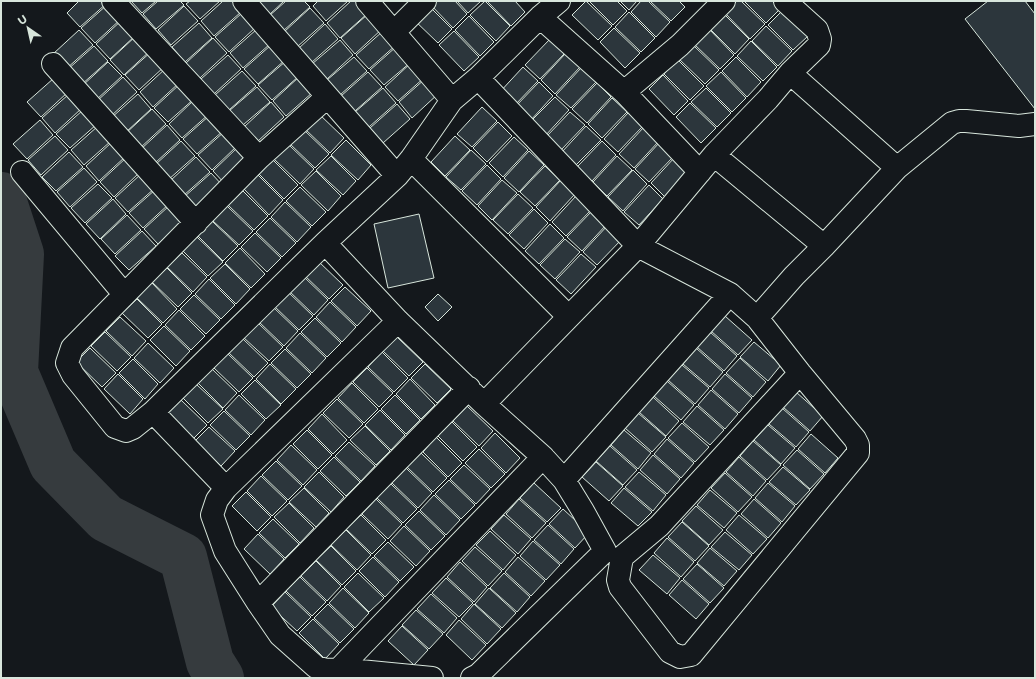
<svg xmlns="http://www.w3.org/2000/svg" width="1036" height="679" viewBox="0 0 1036 679" font-family="Montserrat,sans-serif">
  <rect width="100%" height="100%" fill="#14181c"/>
  <g fill="none" stroke-linecap="round" stroke-linejoin="round">
    <!-- river -->
    <path stroke="#363b3e" stroke-width="48" d="M1,196L20,254L14,372L53,464L106,518L183,557L210,662L220,678"/>
  </g>
  <!-- building -->
  <path fill="#2c363c" stroke="#d8e6dc" d="M79,1H106L107,3L80,27L67,13Z
    M131,1H156L142,13Z
    M158,1H180L184,5L156,29L143,14Z
    M190,1H220L200,19L186,4Z
    M223,1H232L241,12L214,36L201,21Z
    M256,1H284L269,15Z
    M286,1H304L310,7L283,31L269,16Z
    M318,1H348L326,21L313,6Z
    M351,1H357L368,13L340,38L327,23Z
    M429,1H455L467,14L453,28L428,2Z
    M457,1H481L468,13Z
    M485,1L510,26L496,41L470,15Z
    M487,1H515L525,12L511,26Z
    M586,1L612,26L598,40L572,15Z
    M589,1H617L627,11L613,25Z
    M620,1H637L629,10Z
    M641,1H648L670,22L656,37L631,12Z
    M650,1H679L685,7L671,21Z
    M737,1H741L765,24L750,39L725,13Z
    M744,1H772L780,9L766,23Z
    M988,1H1025L1035,14V109L965,19Z
    M108,4L122,18L95,43L81,28Z
    M427,4L452,29L438,43L412,18Z
    M184,6L198,21L171,45L158,30Z
    M310,8L324,23L297,47L284,32Z
    M782,11L808,36L793,50L768,25Z
    M629,12L655,38L641,52L615,27Z
    M242,13L256,27L229,52L215,37Z
    M368,14L382,29L355,54L341,38Z
    M724,14L749,39L735,54L710,29Z
    M469,16L494,42L480,56L455,30Z
    M123,19L136,35L110,59L96,44Z
    M199,23L212,38L185,62L172,47Z
    M325,24L338,39L311,63L298,49Z
    M766,26L792,51L778,66L752,41Z
    M614,28L640,53L625,68L600,42Z
    M257,29L270,44L243,68L230,53Z
    M709,29L734,55L720,69L694,44Z
    M79,30L93,45L66,69L53,54Z
    M383,31L396,45L369,69L356,55Z
    M454,31L479,57L464,71L439,45Z
    M137,35L151,50L124,75L110,60Z
    M213,38L227,53L200,78L186,63Z
    M550,39L565,53L540,79L525,65Z
    M340,40L353,55L326,80L312,64Z
    M751,41L777,67L763,81L737,56Z
    M271,45L285,60L258,84L244,69Z
    M693,45L719,70L705,84L679,59Z
    M94,46L108,61L81,85L67,70Z
    M397,46L411,62L384,85L370,70Z
    M152,51L165,66L139,90L125,75Z
    M565,54L580,67L555,94L541,80Z
    M228,55L241,69L214,94L201,79Z
    M354,57L367,71L340,95L327,80Z
    M736,57L761,82L747,97L722,71Z
    M678,60L704,86L690,100L664,74Z
    M286,61L299,76L272,100L258,85Z
    M108,62L122,76L95,101L82,86Z
    M412,62L425,77L398,101L385,87Z
    M523,67L538,81L513,107L498,94Z
    M166,68L180,82L153,107L140,92Z
    M581,68L596,82L571,108L556,95Z
    M242,71L256,86L229,110L215,95Z
    M368,72L382,87L355,111L341,96Z
    M721,72L746,98L732,112L706,86Z
    M663,75L688,101L674,115L649,89Z
    M300,76L313,92L286,116L273,101Z
    M123,77L137,92L110,117L96,102Z
    M54,78L68,92L41,117L27,102Z
    M426,78L439,93L412,118L399,102Z
    M539,82L553,96L529,122L514,108Z
    M181,83L195,98L168,122L154,108Z
    M597,83L611,97L587,123L572,109Z
    M257,87L270,102L243,125L229,111Z
    M383,88L396,103L369,127L355,112Z
    M706,88L731,113L717,127L691,102Z
    M69,94L82,108L55,133L42,118Z
    M138,94L151,109L125,133L111,118Z
    M555,97L569,110L544,137L529,123Z
    M612,98L627,112L602,138L588,124Z
    M195,99L209,114L182,138L169,124Z
    M271,102L284,117L257,142L244,127Z
    M690,103L716,128L701,143L676,117Z
    M397,104L410,119L383,143L370,128Z
    M482,107L497,121L472,147L457,134Z
    M152,109L166,124L139,149L125,134Z
    M83,110L97,124L70,148L56,134Z
    M570,112L585,125L560,151L545,138Z
    M318,113L344,138L330,153L304,128Z
    M628,113L643,126L618,152L604,139Z
    M210,115L224,130L197,154L183,139Z
    M40,120L53,135L27,159L13,144Z
    M498,122L512,136L487,162L473,148Z
    M167,125L180,140L154,164L140,150Z
    M98,126L111,141L84,165L71,150Z
    M586,126L601,140L575,166L561,153Z
    M644,127L659,141L634,168L619,154Z
    M303,129L329,154L315,168L289,143Z
    M225,131L238,145L212,170L198,155Z
    M55,136L68,150L41,175L28,160Z
    M455,136L470,150L445,176L431,162Z
    M514,137L528,150L503,177L489,163Z
    M346,140L371,165L358,180L331,155Z
    M181,141L195,156L168,180L155,165Z
    M602,141L616,155L592,181L577,167Z
    M112,142L126,156L99,181L86,166Z
    M660,142L674,156L649,182L635,169Z
    M288,144L314,169L300,184L274,159Z
    M239,146L253,161L226,185L213,171Z
    M471,150L486,164L461,190L446,177Z
    M529,151L544,165L519,192L504,178Z
    M69,152L83,167L56,191L42,177Z
    M331,156L356,181L343,195L316,170Z
    M617,156L632,170L607,196L593,182Z
    M127,157L140,172L114,197L100,182Z
    M196,157L210,172L183,196L170,181Z
    M675,157L690,171L665,197L651,183Z
    M273,160L298,185L284,199L259,174Z
    M487,165L501,179L477,205L462,191Z
    M545,166L560,180L535,206L520,192Z
    M84,168L97,182L70,207L57,192Z
    M633,170L647,184L623,211L608,197Z
    M316,171L341,196L328,211L301,185Z
    M142,173L155,188L128,212L115,198Z
    M211,173L224,187L197,212L184,197Z
    M258,175L283,200L269,215L244,189Z
    M502,180L517,193L492,220L478,206Z
    M561,180L575,194L550,221L536,207Z
    M98,184L112,198L85,223L71,208Z
    M649,185L663,199L639,225L624,212Z
    M300,187L326,212L312,226L286,201Z
    M156,189L170,203L143,228L129,213Z
    M243,191L268,216L254,230L228,205Z
    M518,194L533,208L508,234L493,220Z
    M576,196L591,210L566,236L552,222Z
    M113,199L126,214L100,239L86,224Z
    M285,202L311,227L297,242L271,217Z
    M170,205L184,220L158,244L144,229Z
    M227,206L253,231L239,245L213,221Z
    M534,209L548,223L524,249L509,235Z
    M592,211L607,224L582,251L567,237Z
    M419,214L434,278L388,288L374,224Z
    M127,215L141,230L115,254L101,239Z
    M270,218L296,243L282,257L256,232Z
    M212,221L238,246L223,261L198,236Z
    M550,224L564,238L539,264L525,251Z
    M608,225L622,239L597,265L583,252Z
    M142,231L156,246L129,270L115,256Z
    M255,233L281,258L267,272L241,247Z
    M197,237L223,262L208,276L183,251Z
    M565,239L580,252L555,279L540,265Z
    M240,248L265,274L251,288L225,263Z
    M182,253L207,277L193,292L167,267Z
    M581,254L596,267L571,294L556,280Z
    M317,260L343,285L329,299L303,274Z
    M225,264L250,289L236,304L210,278Z
    M167,268L192,293L178,307L152,282Z
    M302,275L328,300L314,315L288,290Z
    M209,279L235,305L221,319L195,294Z
    M152,283L177,309L163,323L137,298Z
    M345,287L371,311L357,326L331,301Z
    M287,291L313,316L299,330L273,305Z
    M438,294L452,307L438,321L425,307Z
    M194,295L220,320L206,334L180,309Z
    M137,299L162,324L148,338L122,313Z
    M330,302L356,327L342,342L316,317Z
    M272,306L298,331L284,346L258,321Z
    M179,310L205,336L191,350L165,325Z
    M725,316L752,340L738,355L711,331Z
    M120,317L146,341L132,356L106,331Z
    M315,318L341,343L327,357L301,332Z
    M257,322L283,347L269,361L243,337Z
    M164,326L190,351L176,366L150,340Z
    M105,332L131,357L117,371L91,346Z
    M710,332L737,356L724,371L697,347Z
    M300,333L326,358L312,373L286,348Z
    M397,337L423,362L409,376L383,351Z
    M242,338L268,363L254,377L228,352Z
    M754,342L781,365L768,381L740,357Z
    M148,343L174,368L160,383L134,358Z
    M90,348L116,373L102,387L76,362Z
    M696,348L723,372L710,387L683,364Z
    M285,349L311,374L297,388L271,363Z
    M382,352L408,378L394,392L368,367Z
    M227,353L253,378L239,392L213,367Z
    M740,358L766,382L753,397L726,373Z
    M133,359L158,384L145,399L119,373Z
    M270,364L296,389L281,404L256,379Z
    M425,364L451,389L437,403L411,378Z
    M682,365L709,388L695,404L668,380Z
    M211,368L237,393L223,408L198,383Z
    M367,368L393,393L379,407L353,382Z
    M118,374L143,399L130,414L104,389Z
    M725,374L752,398L739,413L712,389Z
    M410,379L435,405L421,419L396,394Z
    M255,380L281,405L266,419L241,394Z
    M667,381L694,405L681,420L654,396Z
    M352,383L378,409L364,423L338,398Z
    M196,384L223,409L208,423L183,398Z
    M711,390L738,414L725,429L698,405Z
    M796,392L823,416L810,431L783,407Z
    M239,395L265,420L251,435L225,410Z
    M395,395L420,420L406,434L381,409Z
    M653,397L679,421L666,436L639,412Z
    M337,399L363,424L349,438L323,413Z
    M181,400L207,425L193,439L167,414Z
    M467,406L493,431L479,446L453,421Z
    M697,406L724,430L710,445L683,422Z
    M782,408L809,432L796,447L769,424Z
    M380,410L405,435L391,450L365,425Z
    M224,411L250,436L236,450L210,425Z
    M638,413L666,437L652,452L625,428Z
    M322,414L347,440L333,454L308,429Z
    M452,422L477,447L463,461L438,436Z
    M682,423L709,447L695,462L668,438Z
    M768,425L795,448L781,464L754,440Z
    M365,426L390,451L376,465L350,440Z
    M209,427L235,451L221,466L195,441Z
    M307,430L332,455L318,469L293,444Z
    M624,430L651,453L638,469L611,445Z
    M495,433L520,458L506,473L481,448Z
    M811,434L838,458L825,473L798,449Z
    M436,437L462,463L448,477L423,452Z
    M667,439L694,463L681,478L654,454Z
    M753,441L781,465L767,480L740,456Z
    M349,442L375,466L361,481L335,456Z
    M291,445L317,470L303,485L277,460Z
    M610,446L637,470L623,485L596,461Z
    M479,449L505,474L491,488L465,463Z
    M797,450L824,474L810,489L783,465Z
    M421,453L447,478L433,492L407,467Z
    M653,455L680,479L667,494L640,470Z
    M334,457L360,482L346,496L320,471Z
    M739,457L766,481L753,496L726,472Z
    M276,461L302,486L288,500L262,475Z
    M596,462L623,486L609,501L582,477Z
    M464,465L490,489L476,504L450,479Z
    M783,467L810,490L796,505L769,482Z
    M406,468L432,493L418,508L392,483Z
    M319,472L344,497L331,512L304,487Z
    M639,472L666,495L653,511L625,487Z
    M725,473L752,497L738,512L711,488Z
    M261,476L287,501L272,516L247,491Z
    M449,480L475,505L461,519L435,494Z
    M534,483L561,508L547,522L520,498Z
    M768,483L795,506L782,522L755,498Z
    M391,484L417,509L403,523L377,498Z
    M304,488L329,513L316,527L289,502Z
    M624,488L652,512L638,526L611,503Z
    M710,490L737,513L724,528L697,505Z
    M246,492L271,517L257,531L232,506Z
    M434,495L460,520L446,535L420,510Z
    M376,499L402,524L388,539L362,514Z
    M519,499L546,523L532,538L506,514Z
    M754,499L781,523L768,538L741,514Z
    M289,503L314,528L300,543L274,517Z
    M696,506L723,530L709,545L682,521Z
    M563,509L589,533L575,548L549,524Z
    M419,511L445,536L431,550L405,525Z
    M361,515L386,540L372,554L346,529Z
    M504,515L531,539L518,554L491,529Z
    M739,515L767,539L753,554L726,530Z
    M273,519L299,544L285,558L259,533Z
    M682,522L709,546L695,561L668,537Z
    M548,525L574,549L561,564L534,540Z
    M404,526L430,551L416,566L390,541Z
    M346,530L371,555L357,570L331,545Z
    M490,531L516,555L503,570L476,545Z
    M725,532L752,555L739,570L711,547Z
    M258,534L284,559L270,574L244,549Z
    M667,538L694,562L681,577L654,553Z
    M533,541L560,565L546,580L520,556Z
    M388,542L414,567L400,581L374,556Z
    M331,546L356,571L342,585L316,560Z
    M475,547L502,571L488,586L462,561Z
    M710,548L737,571L724,586L697,563Z
    M653,555L680,578L667,594L639,570Z
    M373,557L399,582L385,597L359,571Z
    M518,557L545,581L531,596L505,572Z
    M316,561L341,586L327,601L301,576Z
    M460,562L487,587L474,602L447,577Z
    M697,564L724,588L710,603L683,579Z
    M358,573L384,598L369,612L344,587Z
    M504,573L530,597L517,612L490,588Z
    M300,577L326,602L312,616L286,591Z
    M446,578L473,603L459,617L432,593Z
    M682,580L709,604L696,619L669,595Z
    M343,588L369,613L355,628L329,603Z
    M489,588L516,613L502,628L475,604Z
    M285,592L311,617L297,631L271,607Z
    M431,594L457,618L444,633L417,609Z
    M328,604L354,629L340,643L314,618Z
    M474,604L501,629L487,644L461,619Z
    M416,610L443,634L429,649L402,625Z
    M313,619L339,644L325,659L299,633Z
    M459,620L486,645L472,660L446,635Z
    M402,626L428,650L414,665L388,641Z"/>
  <g fill="none" stroke-linecap="round" stroke-linejoin="round">
    <!-- minor casing -->
    <g stroke="#d8e6dc" stroke-width="24">
      <path id="minor" d="M113,1L259,158
        M244,1L397,176
        M367,1L452,100
        M540,17L624,92L700,172
        M394,32L425,1
        M53,64L196,223
        M790,73L897,168
        M478,78L638,246L714,155L768,99L790,73L819,45L820,39L817,30L785,1
        M624,92L680,45L724,1
        M327,97L259,158L72,348L67,363L73,375L115,427L126,431L133,428L153,412L325,243L397,176L411,159L452,100L478,78L540,17L559,1
        M714,155L824,246
        M411,159L568,316
        M22,172L124,294
        M325,243L398,321L484,404L543,457L564,480L583,511L605,551L478,675L472,678
        M398,321L226,488L217,500L212,515L225,551L258,603L280,635L316,667L327,670L339,669L543,457
        M800,373L659,526L622,557L618,580L620,587L670,652L680,657L691,655L858,453V445L855,439L800,373L757,318L794,276L824,246L897,168L952,123L959,121H966L1019,126L1035,124
        M484,404L638,246L730,294L757,318
        M153,412L226,488
        M564,480L730,294
        M258,603L469,388
        M339,669L432,678"/>
    </g>
    <!-- minor -->
    <use href="#minor" stroke="#14181c" stroke-width="22"/>
  </g>
  <!-- border -->
  <rect width="1036" height="679" fill="none" stroke="#d8e6dc" stroke-width="4"/>
  <!-- north arrow -->
  <g transform="translate(28 28) rotate(326)" stroke="#14181c" stroke-width="3" paint-order="stroke">
  <path d="M0-3L7 15L0 10L-7 15Z" fill="#d8e6dc"/>
  <text y="-6" font-size="11" font-weight="bold" text-anchor="middle" fill="#d8e6dc">U</text>
  </g>
</svg>
